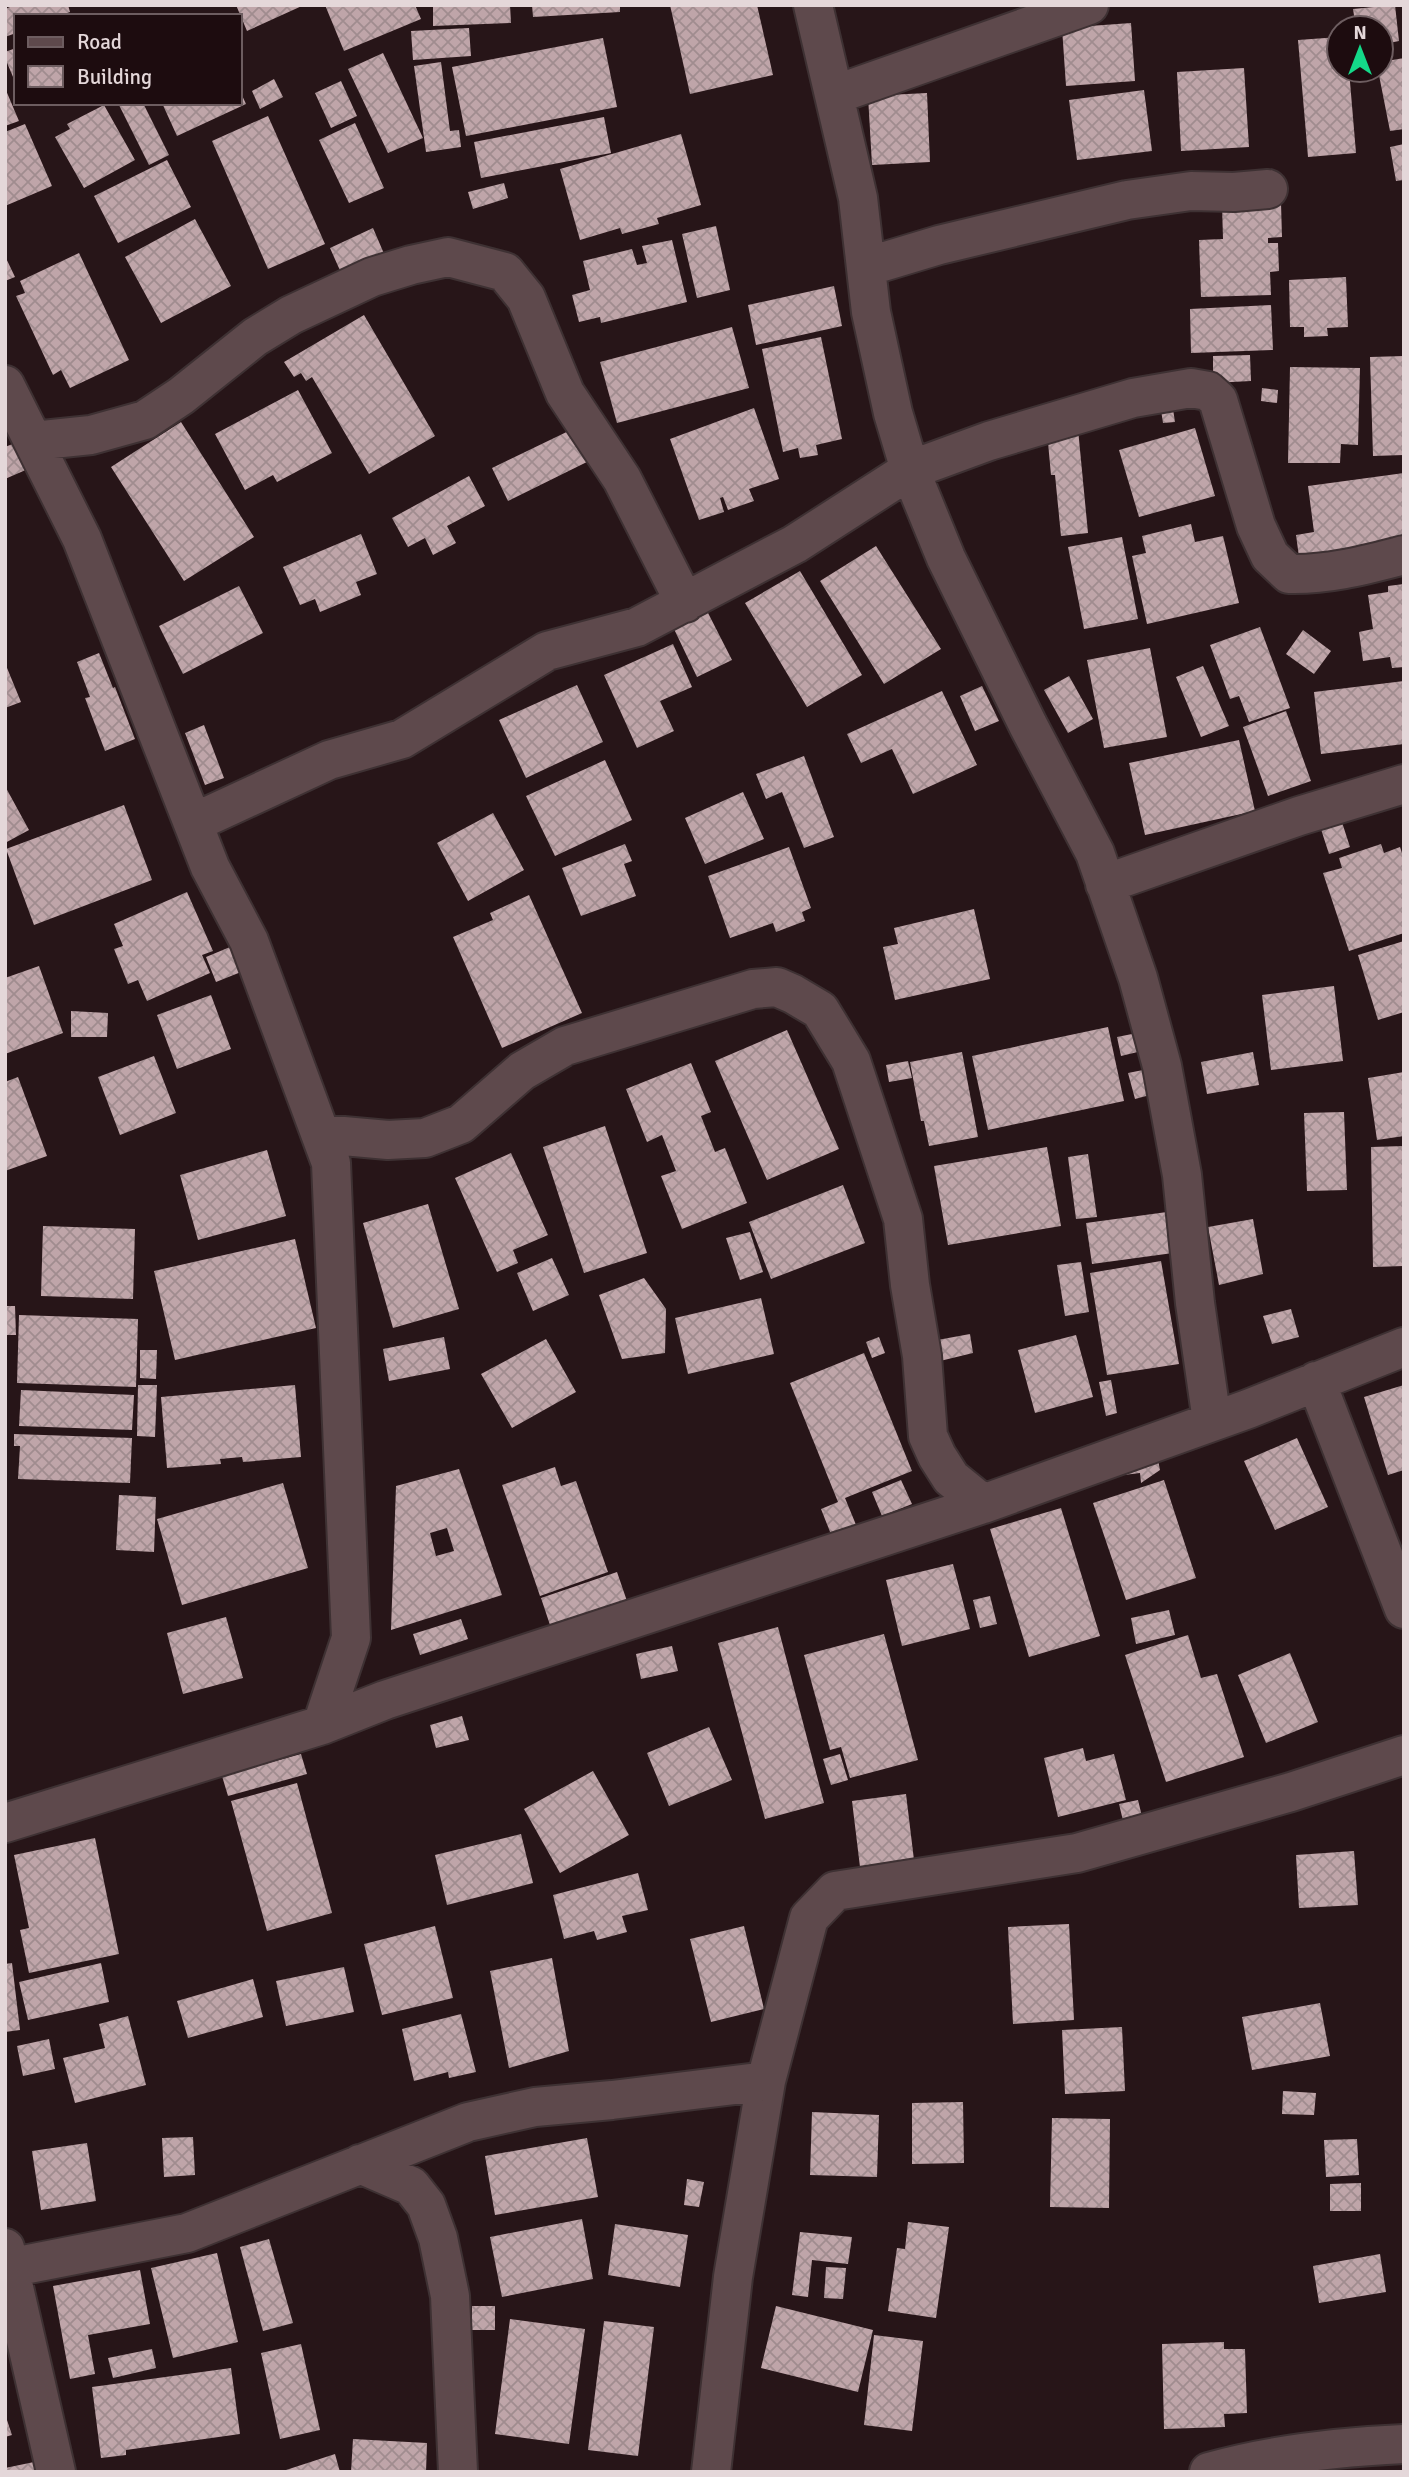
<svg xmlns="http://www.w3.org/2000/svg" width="1409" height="2477" viewBox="0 0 1409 2477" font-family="Signika,sans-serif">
  <defs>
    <pattern id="building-cross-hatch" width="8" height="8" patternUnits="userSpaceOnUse" patternTransform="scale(1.75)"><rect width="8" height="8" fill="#bfa5a9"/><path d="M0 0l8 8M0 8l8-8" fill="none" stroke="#a08c8f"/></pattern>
  </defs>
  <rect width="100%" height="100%" fill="#271518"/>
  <!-- building -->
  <path fill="url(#building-cross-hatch)" fill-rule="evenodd" d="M15,5H68L70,12L60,16H16V33L5,37V9Z
    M236,5H304L247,31Z
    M325,5H415L421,19L344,51Z
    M433,5H510L511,23L433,26Z
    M532,5H620V12L533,17Z
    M670,5H757L773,75L690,94Z
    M1395,5L1399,41L1389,43L1391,57L1381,58V28H1356L1353,9Z
    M1131,23L1135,81L1066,86L1062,28Z
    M469,28L471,56L413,60L411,31Z
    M1339,37V70H1349L1356,153L1308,157L1298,40Z
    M603,38L617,107L466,136L452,67Z
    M16,48V84L5,58V52Z
    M383,53L423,138L388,153L348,69Z
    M1404,58V129L1390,131L1378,70H1381V62Z
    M441,62L450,131L459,130L461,147L426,152L414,66Z
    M1244,68L1249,147L1181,151L1177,72Z
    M274,79L283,97L260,109L252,91Z
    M341,81L357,116L331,128L315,93Z
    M5,88L19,121L5,126Z
    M1144,90L1152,151L1077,160L1069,100Z
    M240,91L246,104L177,136L162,103H240Z
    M927,93L930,162L872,165L868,96Z
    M118,103H143L169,155L149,165Z
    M104,105L135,160L84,188L55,137L70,129L67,124Z
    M268,116L325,244L268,269L212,141Z
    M604,117L611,153L481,178L474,142Z
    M355,123L384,188L349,203L319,140Z
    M25,124L52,186L5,206V132Z
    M681,134L701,205L657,218L659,224L622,234L620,228L580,240L560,169Z
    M1404,144V180L1396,181L1390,147Z
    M167,160L191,207L118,243L94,196Z
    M504,183L508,198L473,209L468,192Z
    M1281,203L1282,237L1268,238V243H1278L1279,271L1270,272L1271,295L1201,297L1199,240L1223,239L1222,205Z
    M195,219L231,286L161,323L125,257Z
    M716,226L730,290L697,298L682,234Z
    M373,228L385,256L342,275L330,248Z
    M672,240L687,302L601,323L600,317L579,322L572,295L590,290L583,261L632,249L637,265L647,263L642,246Z
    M79,253L129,360L70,388L61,370L53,375L16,296L25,293L20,281Z
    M5,256L15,277L5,281Z
    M1346,277L1348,327L1327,328L1328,336L1304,337V327H1290L1289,280Z
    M834,286L842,326L756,345L748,305Z
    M1271,305L1273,350L1191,353L1190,309Z
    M364,315L435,436L369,474L312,377L306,381L301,373L294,377L284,362Z
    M732,327L749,388L617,423L600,362Z
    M821,337L842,439L816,445L818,455L800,458L798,448L783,452L762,349Z
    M1250,355L1251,381L1213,383V356Z
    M1404,356V455L1373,456L1370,357Z
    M1290,367L1360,368L1358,445L1341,444L1340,463H1288Z
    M1262,388L1278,390L1277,403L1261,401Z
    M298,390L332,453L277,482L273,475L245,490L215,434Z
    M754,408L779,479L749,489L754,501L728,510L723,497L720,498L724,512L699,520L670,439Z
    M1173,409L1175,422L1163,423L1161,410Z
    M181,422L254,537L184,581L111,467Z
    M579,426L595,458L508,501L492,468Z
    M1195,428L1215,496L1139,517L1119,450Z
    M1078,429L1088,533L1061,536L1055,475H1051L1047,432Z
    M15,443L28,469L5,479V447Z
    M1404,473V544L1299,557L1296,535L1314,532L1308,486Z
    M469,476L485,506L447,526L456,543L433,555L425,538L408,547L392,518Z
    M1191,524L1195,542L1223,536L1239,603L1147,624L1132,556L1146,553L1142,536Z
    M361,534L377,574L356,582L361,595L320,612L315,599L300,605L283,567Z
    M1122,537L1138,619L1084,629L1068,547Z
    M876,546L941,649L884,684L820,581Z
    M800,571L862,675L807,707L745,603Z
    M1404,584V667L1392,668L1390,657L1363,661L1359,632L1373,629L1368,595L1388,592V586Z
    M239,586L263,633L183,674L159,626Z
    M707,611L732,660L697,677L673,627Z
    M1260,627L1290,708L1249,722L1239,696L1230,699L1210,645Z
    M1303,630L1331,651L1314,674L1286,654Z
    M673,644L692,687L660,701L674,731L637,748L604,675Z
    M1150,648L1167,737L1104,748L1087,660Z
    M99,653L113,688L115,687L135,739L105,751L85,698L90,697L77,662Z
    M5,663L21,702L5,708Z
    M1203,666L1229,726L1201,737L1176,677Z
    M1069,676L1093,719L1068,733L1044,690Z
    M1404,681V744L1321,754L1314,692Z
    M577,685L603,742L526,778L499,720Z
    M982,686L999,721L975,731L960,696Z
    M942,691L977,765L913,794L892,749L861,763L847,734Z
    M1286,711L1311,781L1268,796L1243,727Z
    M204,725L224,778L205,785L185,733Z
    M1239,740L1255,811L1145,835L1129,763Z
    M804,756L834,837L804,848L782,792L766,799L756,774Z
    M605,760L632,820L555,856L526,796Z
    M5,786L29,830L5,843Z
    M743,792L764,839L705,864L685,818Z
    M124,805L152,880L34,925L6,849Z
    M493,813L524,870L468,901L437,843Z
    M1339,813L1350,847L1329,854L1318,820Z
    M625,844L632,861L624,864L636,896L581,916L562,868Z
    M1381,844L1384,853L1400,847L1404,859V933L1349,951L1323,873L1342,868L1339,858Z
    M789,847L811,908L802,912L805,921L776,932L773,923L730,938L708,876Z
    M187,892L213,951L202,955L210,973L147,1001L138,980L128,984L114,949L123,946L114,924Z
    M529,895L582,1013L502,1048L453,937L493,920L490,913Z
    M974,909L990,979L895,1000L883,947L898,944L894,928Z
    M1404,941V1012L1378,1020L1358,955Z
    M230,947L241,972L216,982L206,957Z
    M39,966L63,1033L5,1054V978Z
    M1334,986L1343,1061L1271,1070L1262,995Z
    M211,995L231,1049L177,1069L157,1015Z
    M71,1011L108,1013L107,1037H71Z
    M1108,1027L1124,1101L988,1130L972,1056Z
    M787,1030L839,1149L767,1180L715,1061Z
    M1142,1032L1146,1050L1121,1056L1117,1037Z
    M962,1052L978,1137L929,1146L924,1121H921L910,1062Z
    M1253,1052L1259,1085L1207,1094L1201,1062Z
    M154,1056L176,1113L120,1135L98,1077Z
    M908,1061L912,1078L889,1082L886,1065Z
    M691,1063L711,1112L701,1116L715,1152L725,1148L747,1203L682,1229L661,1176L676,1171L662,1135L647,1142L626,1089Z
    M1143,1070L1150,1095L1135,1099L1128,1073Z
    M1404,1072V1136L1377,1140L1368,1078Z
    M18,1077L47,1156L5,1171V1082Z
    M1344,1112L1347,1190L1307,1191L1304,1113Z
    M605,1126L647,1253L584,1273L543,1147Z
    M1404,1146V1266L1373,1267L1371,1147Z
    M1047,1147L1061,1226L948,1245L934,1166Z
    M267,1150L286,1216L198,1240L180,1175Z
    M511,1153L548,1235L513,1250L518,1263L497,1272L455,1178Z
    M1088,1154L1097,1217L1076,1219L1068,1157Z
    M843,1185L865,1243L771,1279L749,1222Z
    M428,1204L459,1309L393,1328L363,1223Z
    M1167,1212L1173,1253L1092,1264L1086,1223Z
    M1253,1219L1263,1274L1219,1285L1208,1227Z
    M43,1226L135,1229L133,1299L41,1296Z
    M750,1232L763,1272L740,1280L726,1238Z
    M295,1239L316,1328L175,1360L154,1271Z
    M552,1258L569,1295L533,1311L517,1273Z
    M1161,1261L1179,1364L1107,1375L1090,1273Z
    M1081,1262L1089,1312L1065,1316L1057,1265Z
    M644,1278L666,1309L665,1353L622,1359L599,1295Z
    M761,1298L774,1354L688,1374L675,1318Z
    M5,1306H15L16,1335H5Z
    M1291,1309L1299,1337L1272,1344L1263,1316Z
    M19,1315L138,1319L136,1387L17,1383Z
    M970,1334L973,1353L940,1361L932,1341Z
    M1076,1335L1093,1397L1035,1413L1018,1350Z
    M444,1337L450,1369L389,1381L383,1349Z
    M879,1337L885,1353L872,1358L866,1342Z
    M546,1339L576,1392L512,1428L481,1374Z
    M140,1350H157L156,1379L140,1378Z
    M864,1353L912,1471L845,1498L861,1537L836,1547L821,1509L838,1502L790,1383Z
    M1111,1380L1117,1413L1106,1416L1099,1382Z
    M138,1385H157L155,1437L137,1436Z
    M295,1385L301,1457L243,1462L242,1457L220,1459L221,1464L167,1468L161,1397Z
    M1404,1385V1470L1388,1475L1364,1397Z
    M21,1390L134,1395L132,1430L19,1426Z
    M14,1434L132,1438L130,1483L18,1479L20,1446H14Z
    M1297,1438L1328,1507L1275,1530L1244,1461Z
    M1157,1455L1160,1470L1141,1483L1140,1473L1124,1475L1121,1460Z
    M555,1467L561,1486L576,1481L608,1572L540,1596L502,1485Z
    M459,1469L502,1595L391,1630L396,1486ZM447,1528L454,1551L436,1556L430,1533Z
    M901,1480L912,1504L882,1516L872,1492Z
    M1164,1480L1196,1578L1126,1600L1093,1503Z
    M283,1483L308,1568L182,1605L157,1519Z
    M119,1495L156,1497L154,1552L116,1550Z
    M1061,1508L1100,1636L1029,1657L990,1529Z
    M953,1564L970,1629L902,1646L886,1580Z
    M617,1572L628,1604L552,1631L541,1598Z
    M990,1596L997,1624L980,1628L973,1600Z
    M1169,1610L1175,1635L1136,1644L1131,1618Z
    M226,1617L243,1678L183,1694L167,1633Z
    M461,1619L468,1639L420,1655L413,1634Z
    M778,1627L824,1803L765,1819L718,1643Z
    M884,1634L918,1760L850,1778L841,1747L830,1750L804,1655Z
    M1188,1635L1201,1678L1217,1674L1244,1757L1166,1782L1125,1655Z
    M672,1646L678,1671L641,1679L636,1654Z
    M1290,1653L1318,1722L1266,1743L1238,1675Z
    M462,1716L469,1740L436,1748L430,1725Z
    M709,1727L732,1780L669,1806L647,1753Z
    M1083,1748L1086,1761L1114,1754L1126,1800L1058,1817L1044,1758Z
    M301,1754L307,1774L228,1796L222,1776Z
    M840,1754L848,1780L831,1785L823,1759Z
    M593,1771L629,1835L560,1873L524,1809Z
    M297,1783L332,1913L267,1931L231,1801Z
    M906,1794L914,1860L860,1867L852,1801Z
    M1138,1800L1145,1829L1126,1833L1119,1804Z
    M521,1834L533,1883L447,1905L435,1855Z
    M95,1838L119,1954L29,1973L20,1930L29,1928L14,1855Z
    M1354,1851L1358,1905L1299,1908L1296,1855Z
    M638,1873L648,1910L622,1916L627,1932L597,1940L594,1931L564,1939L553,1895Z
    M1069,1924L1074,2020L1013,2024L1008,1927Z
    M435,1926L453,1998L382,2015L364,1944Z
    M744,1926L764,2009L711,2022L690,1939Z
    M552,1958L569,2051L509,2068L490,1971Z
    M12,1963L20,2030L5,2032V1964Z
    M101,1963L109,2002L28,2020L19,1982Z
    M344,1967L354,2012L286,2026L276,1981Z
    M253,1979L263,2017L188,2038L177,2001Z
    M1320,2003L1330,2056L1252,2070L1242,2017Z
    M461,2014L476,2072L449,2078L448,2072L414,2081L402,2029Z
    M128,2016L146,2085L75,2103L63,2058L105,2048L99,2024Z
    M1122,2027L1125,2091L1065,2094L1062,2030Z
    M49,2039L55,2069L23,2076L17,2046Z
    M1283,2091L1316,2093L1314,2115L1282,2114Z
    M963,2102L964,2163L912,2164V2103Z
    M812,2112L879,2115L877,2177L810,2175Z
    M1052,2118L1110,2119L1109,2208L1050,2207Z
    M193,2137L195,2175L164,2177L162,2138Z
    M587,2138L598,2197L495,2215L485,2156Z
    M1357,2139L1359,2175L1326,2177L1324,2140Z
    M87,2143L96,2201L41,2210L32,2151Z
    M687,2179L704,2182L699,2207L684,2205Z
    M1361,2183V2211H1330V2184Z
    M582,2219L593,2279L502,2297L490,2237Z
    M908,2222L949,2227L936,2318L888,2311L897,2248L905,2249Z
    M615,2224L688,2235L680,2287L608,2275Z
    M800,2232L852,2237L848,2264L812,2260L808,2297L792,2295Z
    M269,2239L293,2323L263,2331L240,2247Z
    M217,2253L238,2342L173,2358L151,2268Z
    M1380,2254L1386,2292L1319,2303L1313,2266Z
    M826,2267L846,2268L843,2299L824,2298Z
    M140,2270L150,2324L88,2335L95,2374L70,2379L53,2286Z
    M472,2306H495V2330H472Z
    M776,2306L873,2330L858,2392L761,2368Z
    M510,2319L585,2329L569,2444L495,2434Z
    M604,2321L654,2327L638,2456L588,2450Z
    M874,2335L923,2341L912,2431L864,2425Z
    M1224,2342V2349H1245L1247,2413L1224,2414L1225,2427L1164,2429L1162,2344Z
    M301,2344L320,2430L280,2439L261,2353Z
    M152,2349L156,2368L113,2378L108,2358Z
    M231,2368L240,2434L126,2450V2455L101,2458L92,2387Z
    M5,2414L12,2435L5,2437Z
    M353,2439L427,2443L426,2472H351Z
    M335,2454L340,2472H286V2470Z
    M34,2462L36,2472H5V2468Z"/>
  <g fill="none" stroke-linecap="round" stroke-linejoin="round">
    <!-- minor casing -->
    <g stroke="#3e3133" stroke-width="42">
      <path id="minor" d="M813,5L858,198L871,312L893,413L910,470L946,558L1028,725L1095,853L1138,978L1162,1066L1182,1175L1195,1303L1212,1421
        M834,95L1089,5
        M866,267L939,245L1127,200L1191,191L1234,192L1268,189
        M5,385L82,539L210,867L249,941L331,1163L351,1638L322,1725
        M33,441L91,435L145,420L181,396L255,337L291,315L372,277L411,265L448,257L505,272L526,298L565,393L622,479L685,603
        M193,823L329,760L402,739L547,651L637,627L795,544L910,470L989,441L1133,398L1191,388L1208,391L1218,400L1256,526L1270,556L1289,574C1329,575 1365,565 1404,555
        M1105,884L1299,816L1404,784
        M321,1134L388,1140L425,1138L461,1124L522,1071L565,1046L753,989L777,987L793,994L820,1010L851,1061L903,1219L910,1285L922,1356L928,1436L937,1456L951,1478L983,1504
        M1316,1381L1404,1609
        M5,1823L322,1725L385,1700L983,1504L1248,1409L1404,1347
        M360,2164L411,2186L426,2205L438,2238L450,2296L458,2472
        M5,2248L56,2472
        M8,2268L187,2233L468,2122L535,2107L612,2100L766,2081
        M711,2472L733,2277L766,2081L809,1918L835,1891L1077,1853L1291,1792L1404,1755
        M1209,2472C1272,2454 1338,2447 1404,2444"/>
    </g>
    <!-- minor -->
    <use href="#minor" stroke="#5e494c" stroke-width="38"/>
  </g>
  <!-- border -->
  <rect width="1409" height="2477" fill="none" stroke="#e4d7d9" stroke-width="14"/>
  <!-- legend -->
  <rect x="14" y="14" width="228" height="91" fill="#1d0c0f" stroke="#6d5d60" stroke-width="2"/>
  <rect x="28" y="37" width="35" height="10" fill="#5e494c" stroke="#6d5d60" stroke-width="2"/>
  <text x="77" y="49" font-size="21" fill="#e4d7d9">Road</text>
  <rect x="28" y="66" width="35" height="21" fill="url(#building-cross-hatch)" stroke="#6d5d60" stroke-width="2"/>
  <text x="77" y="84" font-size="21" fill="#e4d7d9">Building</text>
  <!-- north arrow -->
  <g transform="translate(1360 49)"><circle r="33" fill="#1d0c0f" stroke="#6d5d60" stroke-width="2"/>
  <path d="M0-5L12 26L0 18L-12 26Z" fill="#14d989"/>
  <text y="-10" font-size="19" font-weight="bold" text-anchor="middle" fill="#e4d7d9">N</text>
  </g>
</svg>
